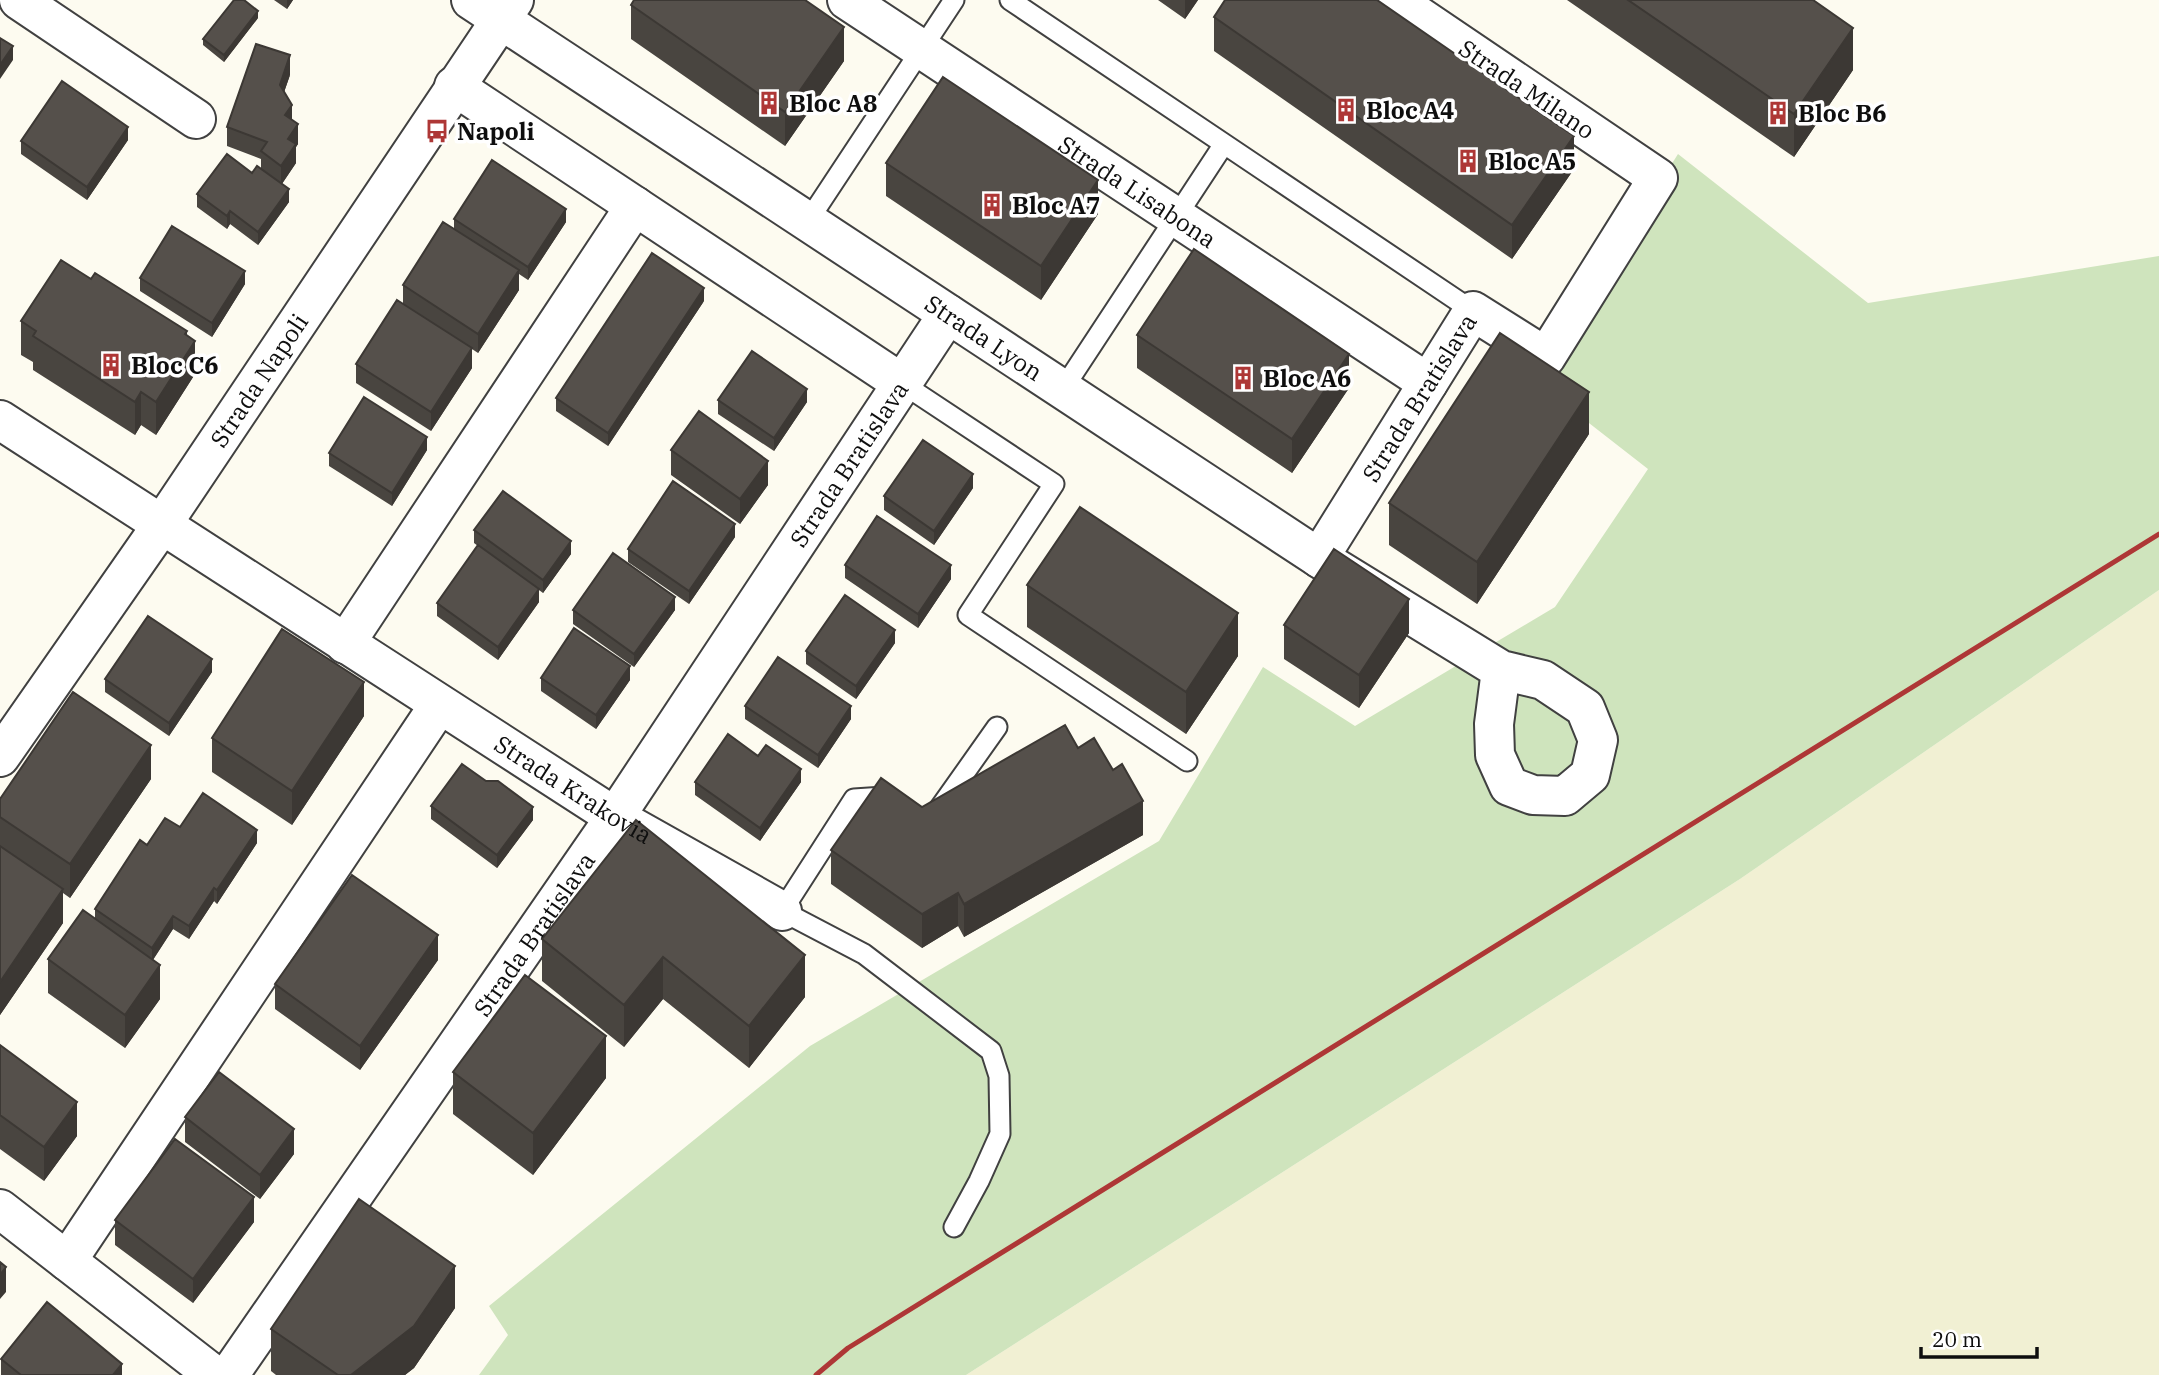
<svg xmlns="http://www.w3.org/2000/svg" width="2159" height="1375" viewBox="0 0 2159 1375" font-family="'IBM Plex Serif',serif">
  <rect width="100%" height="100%" fill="#fdfbf0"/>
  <!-- farmland -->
  <path fill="#f1f0d3" d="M2159,590V1375H966L1740,879Z"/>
  <!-- green -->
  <path fill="#cfe4bd" d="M1678,154L1868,303L2159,256V590L1740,879L966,1375H479L508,1335L489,1306L810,1046L1159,841L1263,667L1355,726L1555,607L1648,469L1535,381Z"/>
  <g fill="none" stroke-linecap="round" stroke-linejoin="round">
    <!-- lane casing -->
    <g stroke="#414141" stroke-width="23">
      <path id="lane" d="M1010,0L1473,311
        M808,221L954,0
        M903,384L1054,484L968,615L1187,761
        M1063,389L1224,144
        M893,802L884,797L854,799L782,911L864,954L991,1051L999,1076L1000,1134L979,1181L954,1227
        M939,809L997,727"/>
    </g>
    <!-- street casing -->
    <g stroke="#414141" stroke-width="42">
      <g id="street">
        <path d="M19,0L196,119"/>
        <path id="s1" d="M471,0L1319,558L1501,670L1543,680L1585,708L1598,740L1590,775L1565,796L1533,795L1509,786L1495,755L1494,724L1501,670"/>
        <path id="s2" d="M847,0L1428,383"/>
        <path d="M454,86L903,384"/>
        <path id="s3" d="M0,420L615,817L782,911"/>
        <path id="s4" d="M1319,558L1473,311L1546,357L1658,178L1395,0"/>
        <path d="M345,644L635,206"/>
        <path id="s5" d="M0,757L161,526L514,0"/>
        <path d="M0,1209L214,1375"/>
        <path d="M67,1261L439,705"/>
        <path id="s6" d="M229,1375L615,817L948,314"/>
      </g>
    </g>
    <!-- lane -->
    <use href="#lane" stroke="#fff" stroke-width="19"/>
    <!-- street -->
    <use href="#street" stroke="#fff" stroke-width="38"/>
    <!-- rail -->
    <path stroke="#ae3736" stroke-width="5" d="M816,1375L848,1348L2159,534"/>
  </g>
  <!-- wall -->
  <path fill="#494540" d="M274,0H293L287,9Z
    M1158,0H1198L1185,19Z
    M1567,0H1813L1853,70L1794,157Z
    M631,5L844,61L785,146L631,39Z
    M1214,17L1574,169L1512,259L1214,51Z
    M258,18L224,62L203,45V39Z
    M290,75L284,92L298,144L296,147V163L282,184L289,202L258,245L230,224L227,229L197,207V194L252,173L261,168V159L227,146V127Z
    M128,140L87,200L21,154V141Z
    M886,163L1098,214L1041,300L886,196Z
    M454,219L566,222L528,280L519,274V290L478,353L472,349V368L431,431L356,383V364L403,304V285L454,229Z
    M140,278L245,284L212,337L140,291Z
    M91,279L187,335L195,374L156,435L141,425L135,435L33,370V362L21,355V321Z
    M704,301L608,446L556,411V398Z
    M1137,335L1349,388L1292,473L1137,368Z
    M718,400L807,402L774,451L718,414Z
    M1589,434L1477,604L1389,545V503Z
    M427,450L392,506L329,466V453Z
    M671,450L768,485L740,524L671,475Z
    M973,488L934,545L884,510V496Z
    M474,530L571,554L543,593L539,590V602L498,660L437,616V603L478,546L474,543Z
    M735,537L689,604L628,562V549Z
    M845,565L951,579L918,628L845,578Z
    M1027,585L1238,656L1186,734L1027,627Z
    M573,610H675L634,667L573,624Z
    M1284,625L1409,633L1359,708L1284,659Z
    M895,643L856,699L806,664V651Z
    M212,672L169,736L105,692V679Z
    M541,678L630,680L596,729L541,691Z
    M745,706L851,719L818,768L745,719Z
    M364,716L292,825L212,772V738Z
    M1078,748L1143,835L964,937L958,926L922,948L831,884V850L922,807Z
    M151,779L70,898L63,893V923L0,1015V799Z
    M695,782H801L760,841L695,795Z
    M431,806L533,820L497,868L431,819Z
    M636,820L805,997L749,1068L663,999L624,1047L542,981V939Z
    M180,827L257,843L217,904L214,901L189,939L173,929L153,960L160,999L125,1048L48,993V959L95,919V909L147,845Z
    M438,960L360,1070L275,1009V984Z
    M0,1045L77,1136L44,1181L0,1149Z
    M453,1072L606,1078L533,1175L453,1114Z
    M185,1117L294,1154L260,1199L185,1142Z
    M115,1220L254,1222L193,1303L115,1245Z
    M455,1308L414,1368L405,1375H276L271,1371V1329Z
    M1,1359L122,1375H1Z"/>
  <!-- shaded-wall -->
  <path fill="#3c3834" d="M287,0H293L287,9Z
    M1185,0H1198L1185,19Z
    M258,11V18L224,62V55Z
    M844,27V61L785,146V112Z
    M1853,28V70L1794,157V114Z
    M13,46V60L0,79V65Z
    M290,55V75L280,104V85Z
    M292,105V124L285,115Z
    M298,124V144L296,147V163L281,185V166L288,139Z
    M128,127V140L87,200V187Z
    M1574,136V169L1512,259V225Z
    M1098,180V214L1041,300V266Z
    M289,189V202L258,245V232Z
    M566,209V222L528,280V267Z
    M230,211V224L227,229V216Z
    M519,270V290L478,353V334Z
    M245,271V284L212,337V323Z
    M704,288V301L608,446V433Z
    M187,331V354L195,341V374L156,435V402Z
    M472,348V368L431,431V412Z
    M1349,354V388L1292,473V439Z
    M807,389V402L774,451V438Z
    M141,392V425L135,435V402Z
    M1589,392V434L1477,604V562Z
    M427,437V450L392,506V493Z
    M768,461V485L740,524V499Z
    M973,474V488L934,545V531Z
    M735,524V537L689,604V591Z
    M571,541V554L543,593V580Z
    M951,565V579L918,628V614Z
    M539,589V602L498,660V647Z
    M675,597V610L634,667V654Z
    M1409,599V633L1359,708V675Z
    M1238,613V656L1186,734V692Z
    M895,630V643L856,699V686Z
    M212,659V672L169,736V723Z
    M630,666V680L596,729V715Z
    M364,682V716L292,825V791Z
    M851,706V719L818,768V755Z
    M151,745V779L70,898V864Z
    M801,769V782L760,841V828Z
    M1143,801V835L964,937V904Z
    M533,807V820L497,868V855Z
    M257,830V843L217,904V890Z
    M214,888V901L189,939V926Z
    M63,889V923L0,1015V982Z
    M958,893V926L922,948V914Z
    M173,916V929L152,961V948Z
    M438,935V960L360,1070V1046Z
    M805,955V997L749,1068V1026Z
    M663,957V999L624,1047V1005Z
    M160,965V999L125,1048V1015Z
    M606,1036V1078L533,1175V1133Z
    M77,1102V1136L44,1181V1147Z
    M294,1129V1154L260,1199V1175Z
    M254,1197V1222L193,1303V1279Z
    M455,1266V1308L414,1368L405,1375H351Z
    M6,1267V1292L0,1299V1275Z
    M122,1364V1375H113Z"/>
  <!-- building -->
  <path fill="#55504b" stroke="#3c3834" stroke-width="2" d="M234,0H244L258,11L224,55L203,39Z
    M634,0H805L844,27L785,112L631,5Z
    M1225,0H1377L1574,136L1512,225L1214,17Z
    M1628,0H1813L1853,28L1794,114Z
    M0,38L13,46L0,65Z
    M256,44L290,55L280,85L292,105L285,115L298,124L288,139L296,144L281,166L261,151L267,142L227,127Z
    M943,77L1098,180L1041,266L886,163Z
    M62,81L128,127L87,187L21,141Z
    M227,154L252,173L257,166L289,189L258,232L230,211L227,216L197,194Z
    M492,160L566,209L528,267L454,219Z
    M443,222L519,270L478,334L403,285Z
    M172,226L245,271L212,323L140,278Z
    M1194,249L1349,354L1292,439L1137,335Z
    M652,253L704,288L608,433L556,398Z
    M61,260L91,279L95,273L187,331L185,334L195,341L156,402L141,392L135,402L33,336L36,331L21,321Z
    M397,300L472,348L431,412L356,364Z
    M1500,333L1589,392L1477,562L1389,503Z
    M752,351L807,389L774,438L718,400Z
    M364,397L427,437L392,493L329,453Z
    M699,411L768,461L740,499L671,450Z
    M923,440L973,474L934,531L884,496Z
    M673,481L735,524L689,591L628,549Z
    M503,491L571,541L543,580L474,530Z
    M1080,507L1238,613L1186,692L1027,585Z
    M877,516L951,565L918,614L845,565Z
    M478,545L539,589L498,647L437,603Z
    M1334,549L1409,599L1359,675L1284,625Z
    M613,553L675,597L634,654L573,610Z
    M845,595L895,630L856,686L806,651Z
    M148,616L212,659L169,723L105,679Z
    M574,628L630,666L596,715L541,678Z
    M282,629L364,682L292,791L212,738Z
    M778,657L851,706L818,755L745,706Z
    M73,692L151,745L70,864L0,817V799Z
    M1065,725L1078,748L1094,738L1113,770L1122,764L1143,801L964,904L958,893L922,914L831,850L881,778L922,807Z
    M728,734L758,756L766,745L801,769L760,828L695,782Z
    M462,764L486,781H498L533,807L497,855L431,806Z
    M203,793L257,830L217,890L214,888L189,926L173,916L152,948L95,909L140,840L147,845L165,818L180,827Z
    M636,820L805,955L749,1026L663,957L624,1005L542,939Z
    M0,846L63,889L0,982Z
    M352,875L438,935L360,1046L275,984Z
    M83,910L160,965L125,1015L48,959Z
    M525,975L606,1036L533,1133L453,1072Z
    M0,1045L77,1102L44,1147L0,1115Z
    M219,1072L294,1129L260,1175L185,1117Z
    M175,1139L254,1197L193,1279L115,1220Z
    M359,1199L455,1266L414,1326L351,1375H338L271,1329Z
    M0,1262L6,1267L0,1275Z
    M47,1302L122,1364L113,1375H21L1,1359Z"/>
  <!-- icons -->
  <defs>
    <g id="building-bare" transform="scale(1.89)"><path d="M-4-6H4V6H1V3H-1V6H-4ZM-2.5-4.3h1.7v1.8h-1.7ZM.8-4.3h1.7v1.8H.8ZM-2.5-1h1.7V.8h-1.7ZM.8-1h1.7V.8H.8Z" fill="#ae3736" stroke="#fff" stroke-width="2.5" paint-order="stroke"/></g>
    <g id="bus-bare" transform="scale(1.89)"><path d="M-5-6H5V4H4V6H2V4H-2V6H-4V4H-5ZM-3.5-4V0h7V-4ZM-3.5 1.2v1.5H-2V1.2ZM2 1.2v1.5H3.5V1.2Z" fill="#ae3736" stroke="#fff" stroke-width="2.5" paint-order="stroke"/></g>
  </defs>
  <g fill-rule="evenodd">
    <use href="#building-bare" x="769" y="103"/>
    <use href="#building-bare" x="1346" y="110"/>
    <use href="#building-bare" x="1778" y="113"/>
    <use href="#bus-bare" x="437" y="131"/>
    <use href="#building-bare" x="1468" y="161"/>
    <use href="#building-bare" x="992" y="205"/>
    <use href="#building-bare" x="111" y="365"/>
    <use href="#building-bare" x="1243" y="378"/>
  </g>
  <g text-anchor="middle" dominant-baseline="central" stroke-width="7" stroke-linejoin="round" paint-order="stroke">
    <!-- street labels -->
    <g font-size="24" fill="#0e0e0e" stroke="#fff">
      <text transform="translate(1527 89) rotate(34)">Strada Milano</text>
      <text stroke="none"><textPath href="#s2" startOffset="348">Strada Lisabona</textPath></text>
      <text stroke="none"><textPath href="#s1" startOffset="614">Strada Lyon</textPath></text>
      <text stroke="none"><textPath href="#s5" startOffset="457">Strada Napoli</textPath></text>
      <text stroke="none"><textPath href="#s4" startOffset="189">Strada Bratislava</textPath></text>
      <text stroke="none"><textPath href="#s6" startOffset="1102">Strada Bratislava</textPath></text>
      <text stroke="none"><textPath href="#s3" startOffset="682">Strada Krakovia</textPath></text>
      <text stroke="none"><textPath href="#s6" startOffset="536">Strada Bratislava</textPath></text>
    </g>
    <!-- poi labels -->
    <g font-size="24" font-weight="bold" fill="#0e0e0e" stroke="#fff" text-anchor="start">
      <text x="789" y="103">Bloc A8</text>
      <text x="1366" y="110">Bloc A4</text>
      <text x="1798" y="113">Bloc B6</text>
      <text x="457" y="131">Napoli</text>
      <text x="1488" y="161">Bloc A5</text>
      <text x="1012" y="205">Bloc A7</text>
      <text x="131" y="365">Bloc C6</text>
      <text x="1263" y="378">Bloc A6</text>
    </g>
  </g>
  <!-- scale -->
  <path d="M1921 1347v10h116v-10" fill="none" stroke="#0e0e0e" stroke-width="3.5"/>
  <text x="1932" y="1347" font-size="21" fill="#0e0e0e" stroke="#ffffff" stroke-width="5" paint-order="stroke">20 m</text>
</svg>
